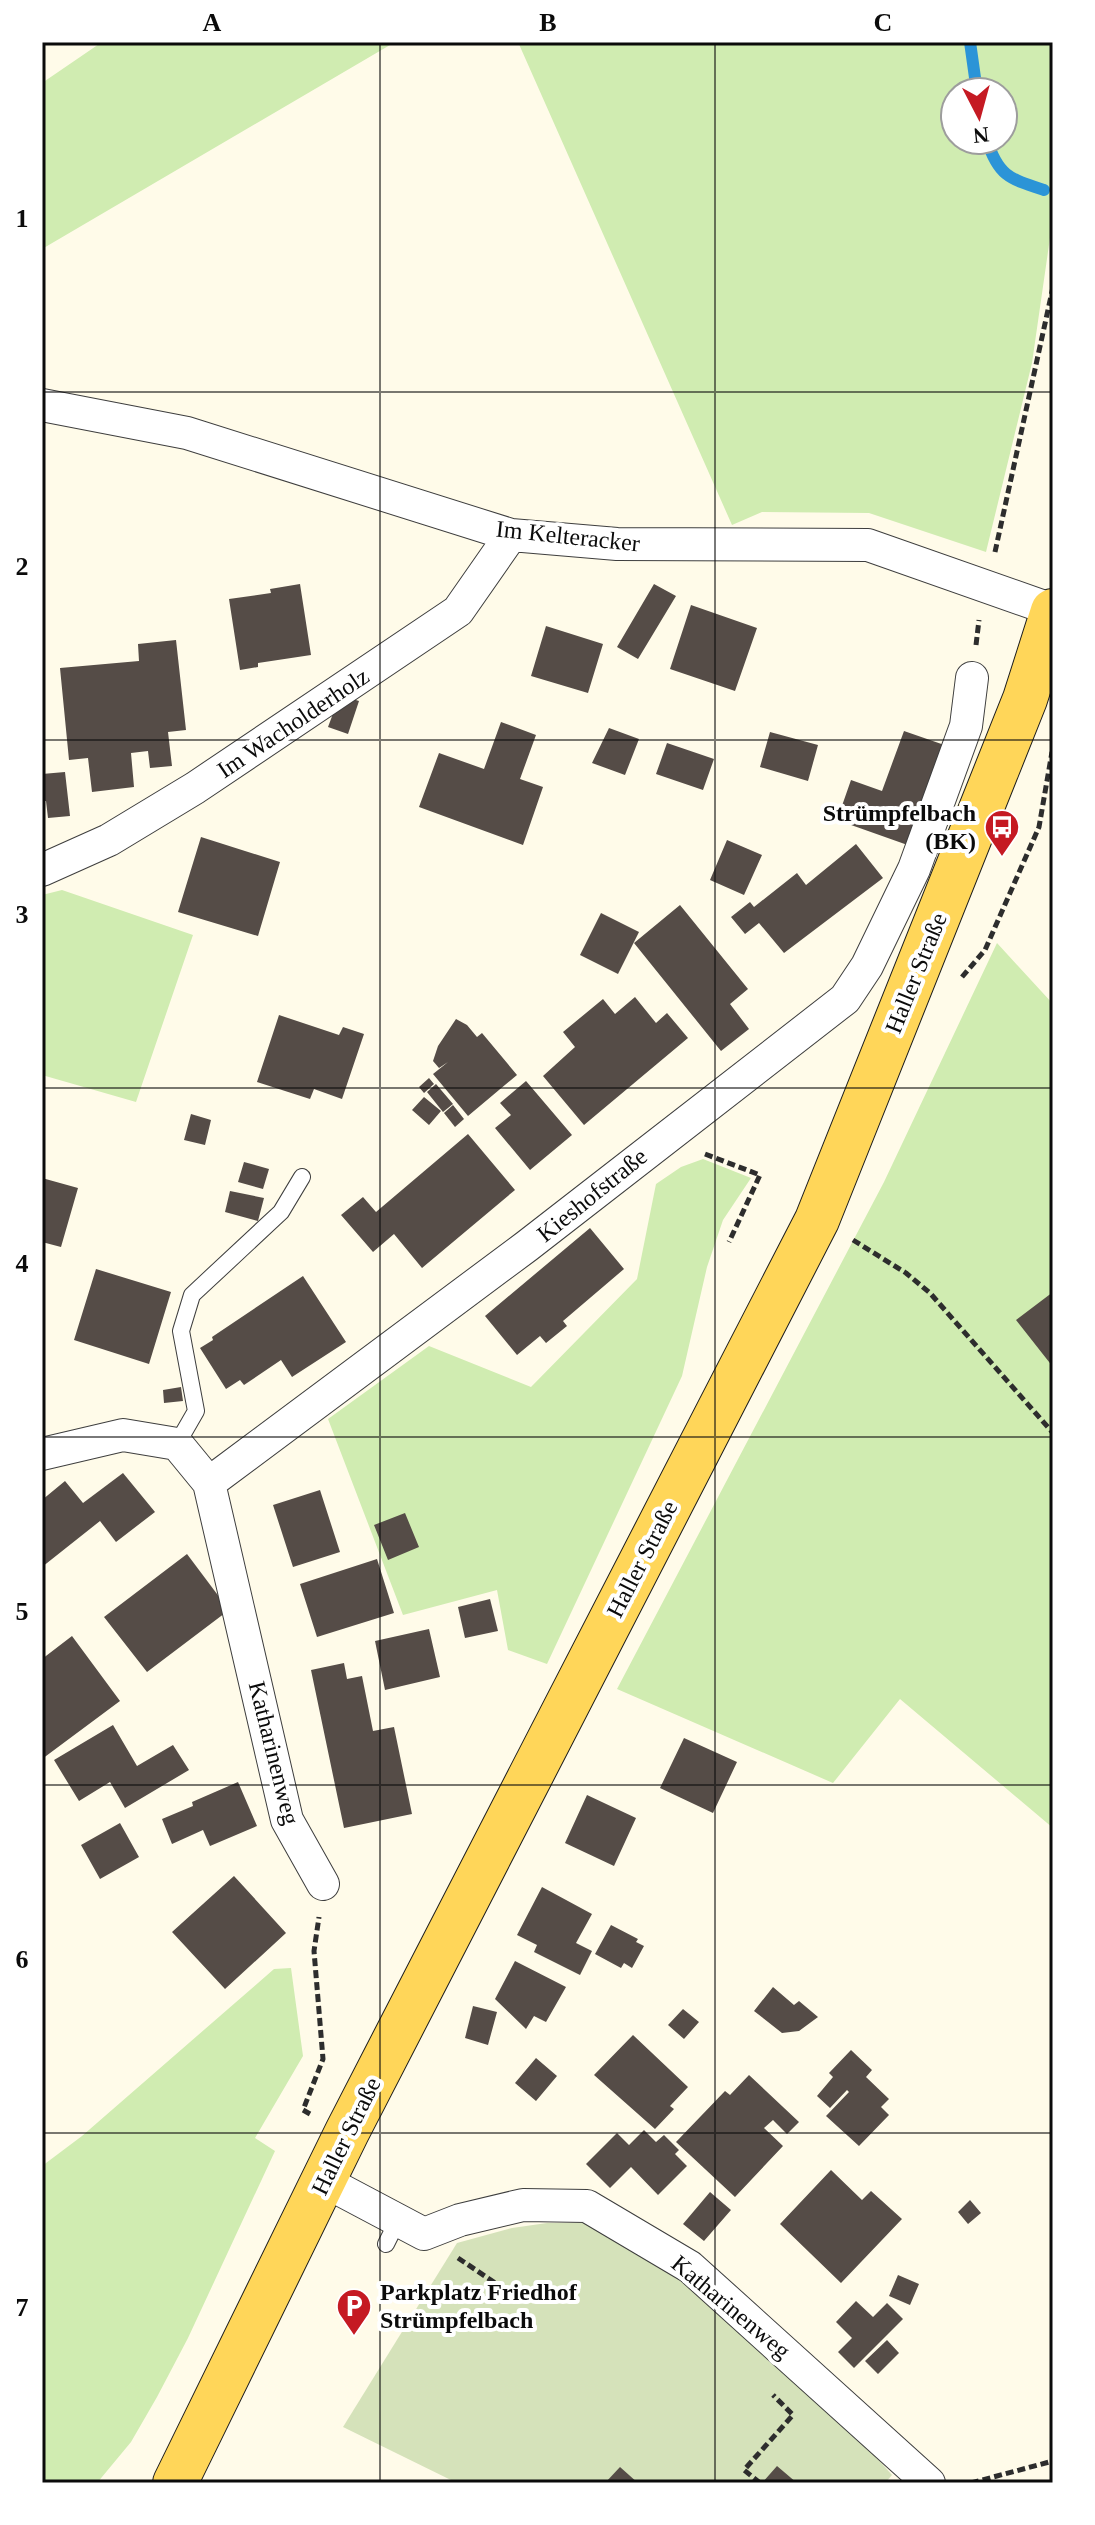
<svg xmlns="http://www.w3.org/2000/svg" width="1095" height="2525" viewBox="0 0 1095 2525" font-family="Georgia,serif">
  <rect width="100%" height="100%" fill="#fffbe9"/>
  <!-- green -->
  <path fill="#d0ecb1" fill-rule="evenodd" d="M102,42H408L390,45L42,249V83Z
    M518,42H1053V217L1032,363L986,552L869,513L762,512L732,525ZM1003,92V140H955V92Z
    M62,890L193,935L136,1102L42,1075V895Z
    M997,943L1053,1004V1828L900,1699L833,1783L617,1689L884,1182Z
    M703,1159L751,1178L723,1220L707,1267L682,1376L547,1664L508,1650L497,1590L403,1615L328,1419L429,1346L531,1387L637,1279L656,1184L681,1167Z
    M291,1968L303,2056L255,2138L275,2151L188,2338L157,2397L131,2442L97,2483H42V2166L82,2136L274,1969Z"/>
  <!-- cemetery -->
  <path fill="#d5e2ba" d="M547,2223H587L625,2233L839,2415L892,2475L885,2483H457L343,2427L457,2243L512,2228Z"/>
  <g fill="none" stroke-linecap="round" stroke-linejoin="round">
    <!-- stream -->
    <path stroke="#2b94d7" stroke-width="12" d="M970,42L977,92
      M987,140C998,176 1010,179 1044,190"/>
  </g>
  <!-- building -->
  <path fill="#554c47" d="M300,584L311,655L258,663V667L240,670L229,599L271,593L270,589Z
    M654,584L676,596L638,659L617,647Z
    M691,605L757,628L735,691L670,669Z
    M546,626L603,644L588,693L531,676Z
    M176,640L186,730L168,732L172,766L150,768L148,751L131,753L134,787L92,792L88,758L69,760L60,668L139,661L138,644Z
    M340,695L359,701L348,734L328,727Z
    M501,722L536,735L520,779L543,787L523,845L419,807L439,753L484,769Z
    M609,728L639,739L625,775L592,763Z
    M904,731L953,748L916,848L837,820L851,780L882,791Z
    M770,732L818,745L808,781L760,767Z
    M667,743L714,759L703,790L656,774Z
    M65,772L70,816L48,818L46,801H42V774Z
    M201,837L280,862L258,936L178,912Z
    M727,840L762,855L744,895L710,880Z
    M856,844L883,878L784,953L759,923L745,934L731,917L750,902L754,907L797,873L806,885Z
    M680,905L748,989L730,1004L749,1029L721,1051L634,943Z
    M601,913L639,932L618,974L580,955Z
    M635,997L656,1023L667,1013L688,1038L584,1125L543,1076L575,1047L563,1032L603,999L615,1014Z
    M279,1015L339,1035L343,1027L364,1034L342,1099L314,1089L310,1099L257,1082Z
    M456,1019L467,1025L477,1037L482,1033L517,1075L468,1116L433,1074L448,1062L439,1068L433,1061L438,1046Z
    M429,1078L434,1084L424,1093L419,1087Z
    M526,1081L572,1135L530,1170L495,1128L511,1115L500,1103Z
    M436,1084L453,1104L443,1112L427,1092Z
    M424,1097L441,1111L429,1125L412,1110Z
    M453,1105L464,1119L455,1127L444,1113Z
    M191,1114L211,1120L205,1145L184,1140Z
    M468,1134L515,1190L422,1268L394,1234L373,1252L341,1215L363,1197L376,1212Z
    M244,1162L269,1169L263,1189L238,1182Z
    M42,1178L78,1188L61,1247L42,1242Z
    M230,1191L264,1198L258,1221L225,1212Z
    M590,1228L624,1269L563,1321L567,1326L546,1343L540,1336L517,1355L485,1316Z
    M96,1269L171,1292L149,1364L74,1340Z
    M303,1276L346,1342L292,1377L281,1360L244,1385L240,1380L226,1389L200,1348L213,1340L212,1337Z
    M1053,1292V1367L1016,1320Z
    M181,1387L183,1401L164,1403L163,1390Z
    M123,1473L155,1512L116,1542L100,1521L42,1567V1500L65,1481L83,1503Z
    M320,1490L340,1552L293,1567L273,1505Z
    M405,1513L419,1547L388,1560L374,1525Z
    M187,1554L229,1610L147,1672L104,1617Z
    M377,1559L394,1613L317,1637L300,1584Z
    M490,1599L498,1631L465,1638L458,1607Z
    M429,1629L440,1677L385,1690L375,1641Z
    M72,1636L120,1701L42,1759V1659Z
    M344,1663L347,1679L362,1676L373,1731L394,1727L412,1814L344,1828L311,1670Z
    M113,1725L137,1766L173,1745L189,1770L125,1808L110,1782L79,1801L54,1760Z
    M684,1738L737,1762L713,1813L660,1788Z
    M238,1782L257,1826L210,1846L203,1830L172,1844L162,1819L193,1806L192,1802Z
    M587,1795L636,1818L614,1866L565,1843Z
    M120,1823L139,1857L100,1879L81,1845Z
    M234,1876L286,1933L225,1989L172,1932Z
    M542,1887L592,1914L576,1943L592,1951L580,1975L534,1952L537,1945L517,1935Z
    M611,1925L638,1939L636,1942L644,1946L632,1968L624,1963L621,1968L595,1954Z
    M515,1961L566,1987L546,2022L534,2016L526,2029L495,1999Z
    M773,1987L794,2005L799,2001L818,2017L799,2031L782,2033L754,2011Z
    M473,2006L497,2012L488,2045L465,2038Z
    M683,2009L699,2022L684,2039L668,2025Z
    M633,2035L688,2087L670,2106L674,2109L655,2129L594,2075Z
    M851,2050L872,2070L866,2077L889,2099L881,2107L889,2115L859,2146L826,2116L849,2092L847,2090L830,2108L817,2096L833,2077L829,2073Z
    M536,2058L557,2076L536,2101L515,2083Z
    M749,2075L799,2122L787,2134L773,2120L764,2128L783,2146L735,2197L676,2142L725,2091L730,2095Z
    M644,2130L656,2142L664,2135L679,2150L675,2154L687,2166L658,2195L631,2167L610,2188L586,2164L617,2133L629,2145Z
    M831,2170L862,2200L871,2191L902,2219L841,2283L780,2224Z
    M710,2192L731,2210L704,2241L683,2224Z
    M970,2200L981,2213L968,2224L958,2212Z
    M898,2275L919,2284L910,2305L889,2296Z
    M856,2301L873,2317L887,2303L903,2319L854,2368L838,2352L852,2338L836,2322Z
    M887,2340L899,2353L878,2374L865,2361Z
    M777,2466L797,2483H762Z
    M620,2467L638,2483H605Z"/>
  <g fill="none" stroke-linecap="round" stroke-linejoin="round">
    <!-- service casing -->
    <g stroke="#3e3e3e" stroke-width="18">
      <path id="service" d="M177,1444L196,1411L181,1331L192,1295L281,1212L302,1177
        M386,2244L398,2220"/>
    </g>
    <!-- minor casing -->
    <g stroke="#3e3e3e" stroke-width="34">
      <path id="minor" d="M42,405L187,433L511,535L617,544L868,545L1053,610
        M42,870L109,840L195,788L458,611L511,535
        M42,1454L123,1435L177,1444L209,1483L527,1246L845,999L867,966L914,869L966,726L972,678
        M209,1483L287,1820L323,1884
        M324,2181L424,2234L460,2220L523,2205L587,2206L690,2267L929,2483"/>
    </g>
    <!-- primary casing -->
    <g stroke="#1c1c1c" stroke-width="46">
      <path id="primary" d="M175,2483L347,2132L817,1220L1025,699L1053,611"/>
    </g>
    <!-- path -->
    <path stroke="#2d2d2d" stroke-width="5" stroke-dasharray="8 4" stroke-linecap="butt" d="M995,552L1053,287
      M976,645L979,620
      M962,977L985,950L1039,827L1052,752
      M705,1154L760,1175L729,1242
      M853,1240L906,1273L930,1293L1053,1433
      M310,2114L303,2110L323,2059L314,1951L319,1917
      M458,2258L519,2299
      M760,2483L744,2470L793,2415L773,2395
      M971,2483L1053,2461"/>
    <!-- service -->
    <use href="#service" stroke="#fff" stroke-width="16"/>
    <!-- minor -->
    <use href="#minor" stroke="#fff" stroke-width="32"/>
    <!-- primary -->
    <use href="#primary" stroke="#ffd659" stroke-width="44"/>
  </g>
  <!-- grid -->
  <path fill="none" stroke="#0b0b0b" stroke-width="2" stroke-opacity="0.55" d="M380,42V2483M715,42V2483M42,392H1053M42,740H1053M42,1088H1053M42,1437H1053M42,1785H1053M42,2133H1053"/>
  <!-- icons -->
  <defs>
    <g id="bus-pin" transform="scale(1.8)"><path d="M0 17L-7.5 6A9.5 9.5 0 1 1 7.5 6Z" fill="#c51a23" stroke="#fff"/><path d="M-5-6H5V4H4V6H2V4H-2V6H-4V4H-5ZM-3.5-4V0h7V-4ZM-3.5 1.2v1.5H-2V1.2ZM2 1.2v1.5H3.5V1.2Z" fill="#fff"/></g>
    <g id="parking-pin" transform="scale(1.8)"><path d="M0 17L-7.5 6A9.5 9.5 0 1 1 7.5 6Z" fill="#c51a23" stroke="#fff"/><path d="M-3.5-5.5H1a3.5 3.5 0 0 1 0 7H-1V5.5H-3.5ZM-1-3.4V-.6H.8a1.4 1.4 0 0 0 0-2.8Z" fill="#fff"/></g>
  </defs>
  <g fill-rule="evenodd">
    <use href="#bus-pin" x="1002" y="827"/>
    <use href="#parking-pin" x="354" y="2306"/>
  </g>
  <g text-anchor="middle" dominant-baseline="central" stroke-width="8" stroke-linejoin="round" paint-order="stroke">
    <!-- street labels -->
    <g font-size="24" fill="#0b0b0b" stroke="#fff">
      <text transform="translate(568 536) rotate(6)">Im Kelteracker</text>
      <text transform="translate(293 723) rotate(-34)">Im Wacholderholz</text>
      <text transform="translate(916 973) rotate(-68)">Haller Straße</text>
      <text transform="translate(592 1195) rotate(-39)">Kieshofstraße</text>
      <text transform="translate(642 1559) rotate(-63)">Haller Straße</text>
      <text transform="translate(274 1753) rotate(76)">Katharinenweg</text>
      <text transform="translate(346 2136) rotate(-64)">Haller Straße</text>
      <text transform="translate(731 2307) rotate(40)">Katharinenweg</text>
    </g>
    <!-- poi labels -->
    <g font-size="24" font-weight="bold" fill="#0b0b0b" stroke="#fff" text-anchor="end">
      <text x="976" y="813">Strümpfelbach<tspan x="976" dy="28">(BK)</tspan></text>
      <text x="380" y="2292" text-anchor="start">Parkplatz Friedhof<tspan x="380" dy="28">Strümpfelbach</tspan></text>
    </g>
  </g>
  <!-- border -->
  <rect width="1095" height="2525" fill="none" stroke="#ffffff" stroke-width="88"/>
  <!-- north arrow -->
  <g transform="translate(979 116) rotate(174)"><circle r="38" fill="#ffffff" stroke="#9d9d9d" stroke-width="2"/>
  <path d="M0-6L14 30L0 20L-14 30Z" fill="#c51a23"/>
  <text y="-12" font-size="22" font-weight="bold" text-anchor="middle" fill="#0b0b0b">N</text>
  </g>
  <rect x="44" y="44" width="1007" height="2437" fill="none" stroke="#0b0b0b" stroke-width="3"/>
  <g font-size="26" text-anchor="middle" font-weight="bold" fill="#0b0b0b">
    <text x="212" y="31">A</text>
    <text x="548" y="31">B</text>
    <text x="883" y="31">C</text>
    <text x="22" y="227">1</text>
    <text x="22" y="575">2</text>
    <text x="22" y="923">3</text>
    <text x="22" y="1272">4</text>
    <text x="22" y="1620">5</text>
    <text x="22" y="1968">6</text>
    <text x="22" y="2316">7</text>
  </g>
</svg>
